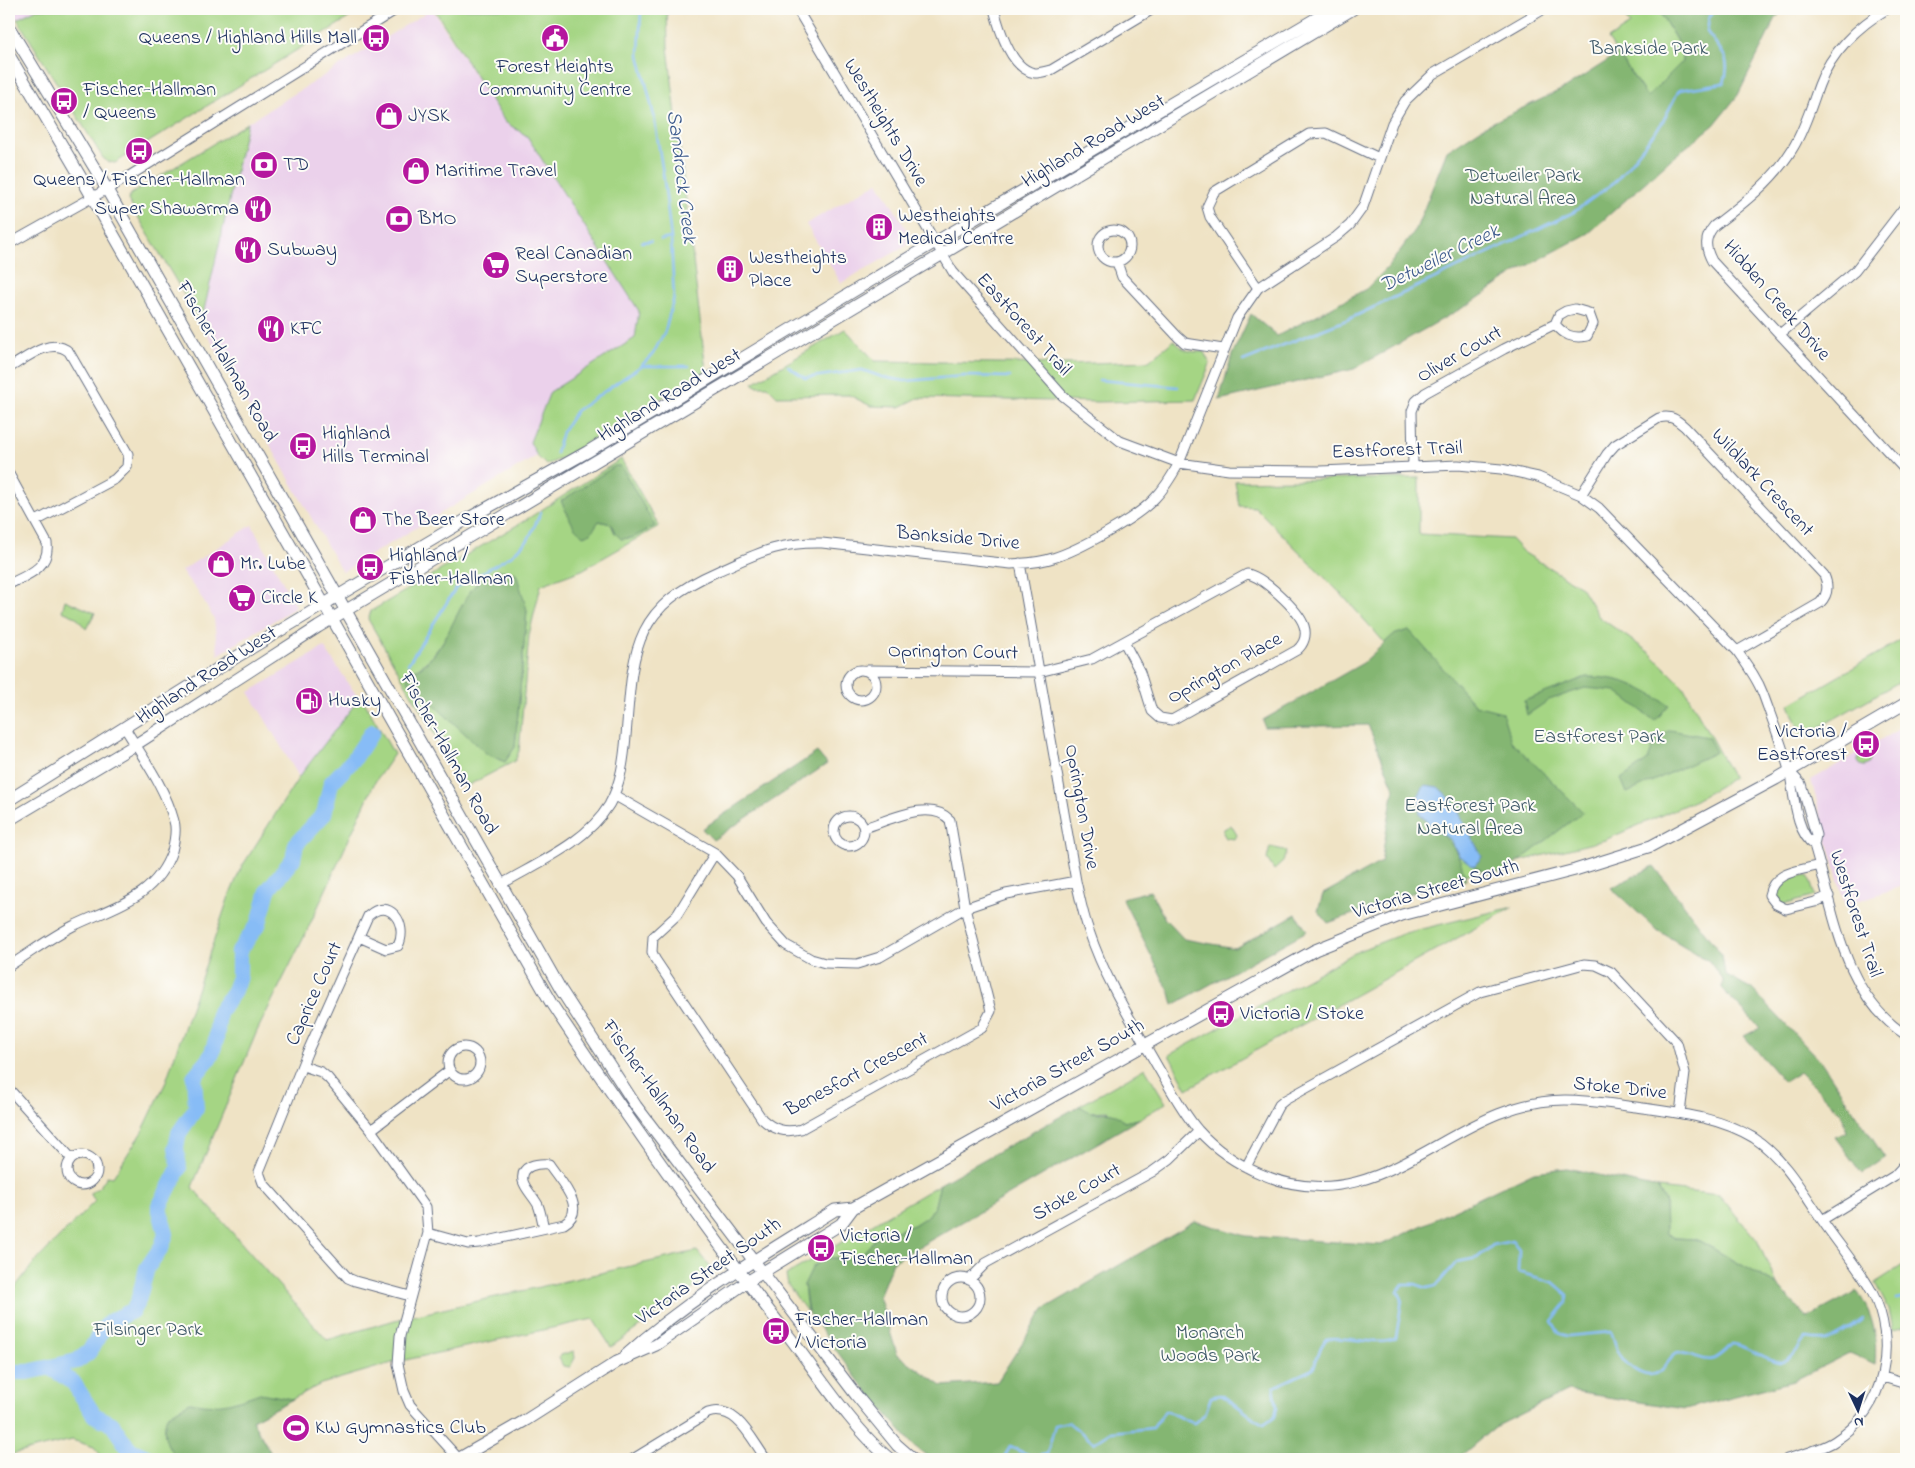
<svg xmlns="http://www.w3.org/2000/svg" width="1915" height="1468" viewBox="0 0 1915 1468" font-family="'Indie Flower',sans-serif">
  <rect width="100%" height="100%" fill="#fdfcf7"/>
  <filter id="ink" filterUnits="userSpaceOnUse"><feTurbulence type="fractalNoise" baseFrequency=".02" numOctaves="2"/><feDisplacementMap in="SourceGraphic" scale="10" xChannelSelector="R" yChannelSelector="G"/><feConvolveMatrix kernelMatrix="1 2 1 2 8 2 1 2 1" color-interpolation-filters="sRGB"/></filter>
  <filter id="wash" filterUnits="userSpaceOnUse"><feTurbulence type="fractalNoise" baseFrequency=".0096" numOctaves="4" result="noise"/><feDisplacementMap in="SourceGraphic" scale="20" xChannelSelector="R" yChannelSelector="G"/><feGaussianBlur stdDeviation="1.12" result="paint"/><feColorMatrix in="noise" values="0 0 0 0 0 0 0 0 0 0 0 0 0 0 0 0 0 1.4 0 .05"/><feComposite in="paint" operator="in"/></filter>
  <g filter="url(#wash)">
    <rect width="100%" height="100%" fill="#efe3c5"/>
    <!-- built -->
    <path fill="#ebd1eb" d="M11,9H37L17,19Z
      M432,9L505,122L527,136L639,311L635,338L550,392L530,442L537,456L342,572L201,323L247,123Z
      M878,182L910,235L906,246L841,283L806,224Z
      M252,525L296,607L218,655L214,619L198,592L181,571Z
      M324,647L359,699L299,777L249,692Z
      M1906,725V885L1845,905L1811,780Z"/>
    <!-- green -->
    <path fill="#a5d584" stroke="#608271" fill-rule="evenodd" d="M37,9H363L115,163L108,162L103,158L17,19Z
      M434,9H667L668,47L706,371L560,459L546,465L537,456L530,442L550,392L635,338L639,311L527,136L505,122Z
      M1619,9H1658L1682,50V62L1647,97L1608,39L1630,25Z
      M247,123L201,323L128,200L131,194Z
      M845,329L875,361L1064,364L1149,361L1174,340C1183,351 1189,352 1204,352L1210,364L1195,400L1098,402L918,398L900,407L871,406L849,395L777,396L767,386H756L753,383Z
      M621,459L659,526L582,570L541,585L529,635L519,751L515,761L465,787L368,619L371,611L524,521ZM615,466V533L611,524L599,521L612,470ZM477,583L527,610L515,747L505,761L407,673C437,666 461,609 477,583Z
      M1419,478V534L1511,539L1523,552L1581,587L1599,617L1650,653L1683,686L1733,778L1696,800L1605,840L1383,895L1412,867L1393,652L1342,595L1255,507L1239,506L1235,481Z
      M65,600L95,613L86,629L76,617L62,611Z
      M1906,637V678L1802,737L1789,705Z
      M361,696L394,754L375,782L306,933L257,1031L192,1187L327,1340L395,1320L697,1251L715,1273L611,1347L593,1319L392,1363L321,1384L252,1420L274,1459H104L94,1447L72,1440L9,1455V1295L34,1263L95,1201L90,1193L99,1188L107,1176L113,1177L143,1130L165,1084L228,899L241,868L299,777Z
      M1858 760a6 6 0 1 1 12 0a6 6 0 1 1-12 0Z
      M1231,825L1237,835L1235,839L1226,838L1223,833L1224,829Z
      M1270,847L1284,850L1286,852L1283,862L1274,870L1267,859Z
      M1806,875H1808L1815,896L1787,904H1782L1776,892C1780,879 1795,878 1806,875Z
      M1513,907L1187,1089L1169,1055L1358,951L1405,933Z
      M1145,1068L1166,1103L1139,1119L1124,1122L1107,1111L1088,1112L1079,1106Z
      M940,1184L935,1205L930,1215L914,1225L876,1238L862,1254L849,1258H827L804,1285L807,1312L788,1285L786,1275Z
      M1658,1188L1719,1195L1757,1240L1777,1285L1696,1239L1675,1238L1666,1233L1665,1201Z
      M1903,1265H1906V1326L1893,1329L1889,1310L1875,1283Z
      M574,1351L575,1358L570,1367L563,1366L559,1358L560,1355Z"/>
    <!-- forest -->
    <path fill="#84b672" stroke="#507268" d="M1658,9H1784L1776,18L1738,95L1714,125L1671,159L1589,233L1518,271L1471,303L1354,369L1219,400L1232,355L1251,314L1277,336L1366,289L1388,267L1416,229L1447,151L1485,126L1565,88L1618,54L1647,97L1682,62V50Z
      M615,466H621L655,526L632,538L621,539L615,533L611,524L599,521L591,533L583,536L574,527L561,501Z
      M499,570L516,573L527,610L515,747L505,762L487,754L408,681L407,673C444,664 453,610 476,584C482,578 492,574 499,570Z
      M1409,630L1475,705L1502,712L1511,741L1583,812L1505,872L1485,873L1474,866L1481,857L1475,845L1434,829C1456,844 1459,855 1466,880L1420,890L1328,923L1318,911L1323,894L1381,862L1394,788L1368,725L1264,727L1263,720L1363,663L1393,635Z
      M1586,677C1623,677 1638,686 1669,705L1655,721L1616,691L1585,688L1549,700L1527,715L1524,701Z
      M1670,730L1708,737L1716,752L1627,793L1621,779L1648,760L1656,738Z
      M817,752L827,764L713,840L702,829Z
      M1654,866L1722,955L1725,974L1752,989L1822,1063L1885,1158L1862,1174L1835,1137L1847,1132L1841,1113L1800,1072L1784,1082L1744,1036L1760,1028L1722,989L1723,980L1709,961L1657,930L1611,888Z
      M1150,891L1165,919L1184,939L1235,948L1296,914L1307,931L1173,1005L1170,993L1122,898Z
      M1079,1106C1083,1107 1087,1111 1090,1112C1106,1115 1112,1107 1124,1122L1139,1119L893,1262L879,1296L897,1354L942,1386L997,1382L1044,1309L1195,1221L1246,1236L1381,1245L1534,1172L1567,1168L1658,1188L1665,1201L1666,1233L1675,1238L1696,1239L1777,1285L1807,1318L1857,1291C1874,1317 1877,1333 1875,1365L1849,1353L1793,1381L1685,1409L1568,1391L1495,1427L1457,1459H931L913,1445L858,1380L808,1312L804,1285L813,1266L827,1258H849L862,1254L876,1238L914,1225L929,1215L935,1205L940,1184Z
      M260,1393L293,1399L252,1420L274,1459H177C166,1445 161,1434 167,1416L190,1402C220,1408 231,1403 260,1393Z"/>
    <!-- water -->
    <path fill="#87bcf6" stroke="#5176aa" d="M1425,785L1438,787L1453,801L1482,857L1474,866L1459,856L1450,839L1434,829L1420,814L1418,796Z"/>
    <g fill="none" stroke-linecap="round" stroke-linejoin="round">
      <!-- stream -->
      <path stroke="#87bcf6" stroke-width="2.5" d="M661,240L671,238
        M642,242L651,241
        M1243,361L1349,319L1574,212L1616,181L1662,123L1679,90L1724,83C1732,58 1722,52 1707,32L1709,18L1715,9
        M642,366H689
        M788,366L805,378L862,370L882,377L905,381L965,376L1010,377
        M1099,380L1178,387
        M556,453L562,432L576,411L641,366L653,354L665,331L674,297L671,238L664,180L654,116L639,55L641,9
        M408,664L456,588L512,555L528,540L541,512
        M1896,1299L1906,1297
        M1003,1459L1010,1447L1034,1457L1047,1454L1055,1425L1068,1422L1094,1443L1111,1432L1153,1428L1165,1411C1175,1414 1183,1420 1194,1423L1205,1414L1211,1397L1220,1395C1237,1403 1248,1416 1264,1424L1275,1416L1277,1407L1274,1387L1313,1369L1321,1347L1326,1339C1347,1335 1380,1348 1396,1338L1402,1299L1398,1291L1403,1284H1415L1427,1288L1436,1286L1457,1262L1477,1258L1493,1245L1512,1241L1519,1250L1518,1272L1553,1282L1568,1295L1567,1302L1552,1321L1559,1333L1568,1336L1611,1332C1614,1338 1615,1345 1618,1351C1624,1364 1644,1382 1659,1372C1667,1367 1669,1357 1678,1353C1708,1355 1706,1372 1732,1344C1748,1344 1776,1369 1788,1360C1795,1355 1800,1345 1806,1338C1834,1343 1842,1334 1863,1319"/>
      <!-- river -->
      <path stroke="#87bcf6" stroke-width="16" d="M49,1367L73,1382L94,1415L112,1424L129,1449L151,1459
        M9,1372H28L77,1361L89,1352L102,1330L111,1321L132,1311L138,1301L147,1268L162,1246L166,1234L159,1207L179,1168L176,1147L179,1133L196,1108L194,1077L211,1056L216,1040L219,1012L233,993L239,977V951L259,923L268,890L293,859L296,844L324,814L331,783L354,759L372,732"/>
    </g>
  </g>
  <g filter="url(#ink)">
    <g fill="none" stroke-linecap="round" stroke-linejoin="round">
      <!-- minor casing -->
      <g stroke="#656e82" stroke-width="11">
        <path id="minor" d="M797,9L953,272L1063,396L1120,441L1179,463L1229,470L1321,471L1458,465L1501,469L1538,477L1581,495L1599,508L1737,651C1747,665 1757,678 1763,694C1772,719 1782,745 1789,770C1794,791 1795,832 1814,845
          M994,9C999,28 1011,70 1035,73C1040,73 1046,71 1051,70L1153,9
          M1887,9C1858,26 1831,52 1819,85C1811,107 1805,128 1793,148C1774,180 1743,204 1714,226C1704,238 1705,248 1712,261L1906,471
          M1098 246a16 16 0 1 1 32 0a16 16 0 1 1-32 0Z
          M9,244L118,183L397,9
          M1117,262L1122,277L1178,337L1185,343L1223,349
          M1258,288L1210,217L1207,207L1214,192L1309,134L1326,133L1379,158
          M1780,334L1855,271L1906,205
          M9,368C26,358 51,336 69,352L128,454L127,467L115,479L36,521
          M1413,466L1412,411L1416,401L1425,393L1504,349L1555,324L1559,315L1566,311L1575,309L1589,313L1593,324L1587,336C1572,339 1564,335 1555,324
          M9,474L47,543C50,568 27,575 9,584
          M1581,495L1607,454L1615,445L1659,418C1671,415 1676,419 1685,427L1824,575C1829,586 1828,595 1820,603L1737,651
          M1020,563L1076,881C1080,898 1083,915 1089,931C1104,977 1132,1022 1156,1064C1169,1086 1181,1110 1198,1130C1215,1149 1237,1164 1261,1174C1384,1226 1451,1100 1565,1100C1589,1100 1612,1104 1636,1107C1677,1113 1717,1116 1754,1138C1784,1158 1804,1194 1824,1223C1839,1245 1859,1268 1872,1292C1898,1342 1886,1409 1835,1441C1821,1450 1803,1454 1787,1459
          M846 685a15 15 0 1 1 30 0a15 15 0 1 1-30 0Z
          M867,670L1039,672L1092,659L1247,574C1262,576 1299,610 1304,626C1307,635 1304,644 1297,650L1172,720L1160,718L1152,711L1140,672L1124,642
          M1789,771L1801,784L1816,835L1814,845C1834,911 1843,995 1906,1035
          M614,795L715,853L737,876L766,923L786,945L811,959L825,963L857,964L880,957L965,908L1006,894L1076,881
          M834 831a15 15 0 1 1 30 0a15 15 0 1 1-30 0Z
          M715,853L677,915L653,937L652,952L655,959L762,1119C774,1130 785,1133 801,1129L982,1028L991,1011L965,908L950,820C930,798 888,821 864,828
          M1820,865C1799,871 1774,871 1769,895L1776,904L1786,909L1815,902L1829,896
          M500,885C537,863 586,843 609,805C621,784 624,759 626,736C633,651 631,609 718,571C757,554 777,542 822,543L1011,564C1025,563 1039,563 1053,558C1079,550 1137,518 1155,498C1165,488 1172,476 1179,463L1237,318L1258,288L1336,237L1350,225L1363,207L1392,123L1405,101L1433,74L1544,9
          M359,937L386,949L398,946C409,924 389,896 368,916L307,1053L259,1172L263,1183L348,1278L355,1281L410,1296
          M9,966C30,953 51,937 73,926C114,906 155,899 172,851C174,843 177,830 174,821C165,787 143,758 125,728
          M448 1063a16 16 0 1 1 32 0a16 16 0 1 1-32 0Z
          M303,1066L321,1072L328,1078L371,1130L426,1207L428,1233L400,1336L398,1364L404,1391L410,1405L459,1459
          M9,1089L72,1159
          M371,1130L450,1070
          M67 1170a15 15 0 1 1 30 0a15 15 0 1 1-30 0Z
          M1246,1167L1279,1105L1285,1100L1480,992L1584,964L1596,965L1611,972L1677,1043L1685,1073L1680,1113
          M1822,1220L1894,1176L1906,1163
          M428,1233L468,1244L479,1243L564,1224C589,1209 559,1180 549,1164C538,1163 520,1165 523,1181C525,1189 534,1197 538,1205C541,1212 542,1221 544,1228
          M942 1297a19 19 0 1 1 38 0a19 19 0 1 1-38 0Z
          M969,1280L986,1263L1152,1172L1170,1159L1199,1131
          M1883,1377L1906,1384
          M633,1459L708,1413C737,1404 751,1439 766,1459"/>
      </g>
      <!-- major casing -->
      <g stroke="#656e82" stroke-width="13">
        <path id="major" d="M9,27L97,172L561,990L636,1106L856,1395L897,1445L913,1459
          M9,55L83,181L551,1003C627,1118 706,1230 791,1339C819,1376 855,1431 890,1459
          M9,800L238,656L351,588L469,518L587,452L920,251L1332,9
          M9,820L135,745L318,627L1353,9
          M626,1355C689,1298 763,1255 835,1210L853,1208
          M458,1459L526,1420L617,1362L656,1345L747,1282L841,1224L853,1208L1315,950L1402,915L1575,870L1651,846L1776,779L1906,703"/>
      </g>
      <!-- minor -->
      <use href="#minor" stroke="#fff" stroke-width="9"/>
      <!-- major -->
      <use href="#major" stroke="#fff" stroke-width="11"/>
    </g>
  </g>
  <!-- icons -->
  <defs>
    <g id="bus-disc" transform="scale(1.4375)"><circle r="9.5" fill="#b5179e" stroke="#fdfcf7"/><path d="M-5-6H5V4H4V6H2V4H-2V6H-4V4H-5ZM-3.5-4V0h7V-4ZM-3.5 1.2v1.5H-2V1.2ZM2 1.2v1.5H3.5V1.2Z" fill="#fff"/></g>
    <g id="civic-disc" transform="scale(1.4375)"><circle r="9.5" fill="#b5179e" stroke="#fdfcf7"/><path d="M-.6-6.5H3V-4.5H.6V-3L4-1V1h2V6H-6V1h2V-1L-.6-3ZM-1.2 2.5V6h2.4V2.5Z" fill="#fff"/></g>
    <g id="shop-disc" transform="scale(1.4375)"><circle r="9.5" fill="#b5179e" stroke="#fdfcf7"/><path d="M-5-2.5h2.3a2.7 3.5 0 0 1 5.4 0H5L5.5 6h-11ZM-1.5-2.5h3a1.5 2.3 0 0 0-3 0Z" fill="#fff"/></g>
    <g id="bank-disc" transform="scale(1.4375)"><circle r="9.5" fill="#b5179e" stroke="#fdfcf7"/><path d="M-6-4H6V4H-6ZM0-2.3a2.3 2.3 0 1 0 0 4.6a2.3 2.3 0 1 0 0-4.6Z" fill="#fff"/></g>
    <g id="restaurant-disc" transform="scale(1.4375)"><circle r="9.5" fill="#b5179e" stroke="#fdfcf7"/><path d="M-5-6h1v4h1v-4h1v4h1v-4h1v5L-1.5 .5V6h-2V.5L-5-1ZM5-6V6H3V1.5H1.5Q1.5-4 5-6Z" fill="#fff"/></g>
    <g id="building-disc" transform="scale(1.4375)"><circle r="9.5" fill="#b5179e" stroke="#fdfcf7"/><path d="M-4-6H4V6H1V3H-1V6H-4ZM-2.5-4.3h1.7v1.8h-1.7ZM.8-4.3h1.7v1.8H.8ZM-2.5-1h1.7V.8h-1.7ZM.8-1h1.7V.8H.8Z" fill="#fff"/></g>
    <g id="supermarket-disc" transform="scale(1.4375)"><circle r="9.5" fill="#b5179e" stroke="#fdfcf7"/><path d="M-6-5.5h2.5l.6 2H6L4.5 2H-2.5L-4.4-4H-6ZM-1.5 3.2a1.3 1.3 0 1 0 .1 0ZM3 3.2a1.3 1.3 0 1 0 .1 0Z" fill="#fff"/></g>
    <g id="fuel-disc" transform="scale(1.4375)"><circle r="9.5" fill="#b5179e" stroke="#fdfcf7"/><path d="M-5.5-6h7V0h2V4h1.3V-2.5L3-4.5l.8-.8L6-3V5H2.5V1h-1V6h-7ZM-4.2-4.7v3.2H.2V-4.7Z" fill="#fff"/></g>
    <g id="stadium-disc" transform="scale(1.4375)"><circle r="9.5" fill="#b5179e" stroke="#fdfcf7"/><path d="M0-5a6.5 5 0 1 0 0 10a6.5 5 0 1 0 0-10ZM-3.5-1.8h7v3.6h-7Z" fill="#fff"/></g>
  </defs>
  <g fill-rule="evenodd">
    <use href="#bus-disc" x="376" y="38"/>
    <use href="#civic-disc" x="555" y="38"/>
    <use href="#bus-disc" x="64" y="101"/>
    <use href="#shop-disc" x="389" y="116"/>
    <use href="#bus-disc" x="139" y="151"/>
    <use href="#bank-disc" x="264" y="165"/>
    <use href="#shop-disc" x="416" y="171"/>
    <use href="#restaurant-disc" x="258" y="209"/>
    <use href="#bank-disc" x="399" y="219"/>
    <use href="#building-disc" x="879" y="227"/>
    <use href="#restaurant-disc" x="248" y="250"/>
    <use href="#supermarket-disc" x="496" y="265"/>
    <use href="#building-disc" x="730" y="269"/>
    <use href="#restaurant-disc" x="271" y="329"/>
    <use href="#bus-disc" x="303" y="446"/>
    <use href="#shop-disc" x="363" y="520"/>
    <use href="#shop-disc" x="221" y="564"/>
    <use href="#bus-disc" x="370" y="567"/>
    <use href="#supermarket-disc" x="242" y="598"/>
    <use href="#fuel-disc" x="309" y="701"/>
    <use href="#bus-disc" x="1866" y="744"/>
    <use href="#bus-disc" x="1221" y="1014"/>
    <use href="#bus-disc" x="821" y="1248"/>
    <use href="#bus-disc" x="776" y="1331"/>
    <use href="#stadium-disc" x="296" y="1428"/>
  </g>
  <g text-anchor="middle" dominant-baseline="central" stroke-width="4" stroke-linejoin="round" paint-order="stroke">
    <!-- poi labels -->
    <g font-size="20" fill="#1b2f5e" stroke="#fdfcf7" text-anchor="start">
      <text x="357" y="38" text-anchor="end">Queens / Highland Hills Mall</text>
      <text x="555" y="67" text-anchor="middle">Forest Heights<tspan x="555" dy="23">Community Centre</tspan></text>
      <text x="83" y="90">Fischer-Hallman<tspan x="83" dy="23">/ Queens</tspan></text>
      <text x="408" y="116">JYSK</text>
      <text x="283" y="165">TD</text>
      <text x="435" y="171">Maritime Travel</text>
      <text x="139" y="180" text-anchor="middle">Queens / Fischer-Hallman</text>
      <text x="239" y="209" text-anchor="end">Super Shawarma</text>
      <text x="898" y="216">Westheights<tspan x="898" dy="23">Medical Centre</tspan></text>
      <text x="418" y="219">BMO</text>
      <text x="267" y="250">Subway</text>
      <text x="515" y="254">Real Canadian<tspan x="515" dy="23">Superstore</tspan></text>
      <text x="749" y="258">Westheights<tspan x="749" dy="23">Place</tspan></text>
      <text x="290" y="329">KFC</text>
      <text x="322" y="434">Highland<tspan x="322" dy="23">Hills Terminal</tspan></text>
      <text x="382" y="520">The Beer Store</text>
      <text x="389" y="556">Highland /<tspan x="389" dy="23">Fisher-Hallman</tspan></text>
      <text x="240" y="564">Mr. Lube</text>
      <text x="261" y="598">Circle K</text>
      <text x="328" y="701">Husky</text>
      <text x="1847" y="732" text-anchor="end">Victoria /<tspan x="1847" dy="23">Eastforest</tspan></text>
      <text x="1240" y="1014">Victoria / Stoke</text>
      <text x="840" y="1236">Victoria /<tspan x="840" dy="23">Fischer-Hallman</tspan></text>
      <text x="795" y="1320">Fischer-Hallman<tspan x="795" dy="23">/ Victoria</tspan></text>
      <text x="315" y="1428">KW Gymnastics Club</text>
    </g>
    <!-- park labels -->
    <g font-size="20" fill="#3e5868" stroke="#fdfcf7">
      <text x="1649" y="49">Bankside Park</text>
      <text x="1523" y="176">Detweiler Park<tspan x="1523" dy="23">Natural Area</tspan></text>
      <text x="1599" y="737">Eastforest Park</text>
      <text x="1470" y="806">Eastforest Park<tspan x="1470" dy="23">Natural Area</tspan></text>
      <text x="148" y="1330">Filsinger Park</text>
      <text x="1210" y="1333">Monarch<tspan x="1210" dy="23">Woods Park</tspan></text>
    </g>
    <!-- street labels -->
    <g font-size="20" fill="#1b2f5e" stroke="#fdfcf7">
      <text transform="translate(885 123) rotate(59)">Westheights Drive</text>
      <text transform="translate(1094 142) rotate(-31)">Highland Road West</text>
      <text transform="translate(1776 301) rotate(49)">Hidden Creek Drive</text>
      <text transform="translate(1023 325) rotate(48)">Eastforest Trail</text>
      <text transform="translate(1460 355) rotate(-30)">Oliver Court</text>
      <text transform="translate(226 362) rotate(60)">Fischer-Hallman Road</text>
      <text transform="translate(670 396) rotate(-31)">Highland Road West</text>
      <text transform="translate(1397 451) rotate(-2)">Eastforest Trail</text>
      <text transform="translate(1762 483) rotate(47)">Wildlark Crescent</text>
      <text transform="translate(958 539) rotate(5)">Bankside Drive</text>
      <text transform="translate(953 653) rotate(1)">Oprington Court</text>
      <text transform="translate(1225 669) rotate(-29)">Oprington Place</text>
      <text transform="translate(207 676) rotate(-33)">Highland Road West</text>
      <text transform="translate(448 754) rotate(61)">Fischer-Hallman Road</text>
      <text transform="translate(1081 807) rotate(80)">Oprington Drive</text>
      <text transform="translate(1436 890) rotate(-16)">Victoria Street South</text>
      <text transform="translate(1855 914) rotate(72)">Westforest Trail</text>
      <text transform="translate(315 994) rotate(-66)">Caprice Court</text>
      <text transform="translate(1068 1066) rotate(-29)">Victoria Street South</text>
      <text transform="translate(857 1075) rotate(-28)">Benesfort Crescent</text>
      <text transform="translate(1620 1089) rotate(6)">Stoke Drive</text>
      <text transform="translate(658 1097) rotate(55)">Fischer-Hallman Road</text>
      <text transform="translate(1077 1193) rotate(-29)">Stoke Court</text>
      <text transform="translate(709 1272) rotate(-35)">Victoria Street South</text>
    </g>
    <!-- water labels -->
    <g font-size="21" font-style="italic" fill="#3b598c" stroke="#fdfcf7">
      <text transform="translate(681 177) rotate(83)">Sandrock Creek</text>
      <text transform="translate(1440 259) rotate(-26)">Detweiler Creek</text>
    </g>
  </g>
  <!-- margin -->
  <rect width="1915" height="1468" fill="none" stroke="#fdfcf7" stroke-width="30"/>
  <!-- north arrow -->
  <g transform="translate(1858 1410) rotate(176)" stroke="#fdfcf7" stroke-width="4" paint-order="stroke">
  <path d="M0-4L9 19L0 12L-9 19Z" fill="#1b2f5e"/>
  <text y="-8" font-size="14" font-weight="bold" text-anchor="middle" fill="#1b2f5e">N</text>
  </g>
</svg>
